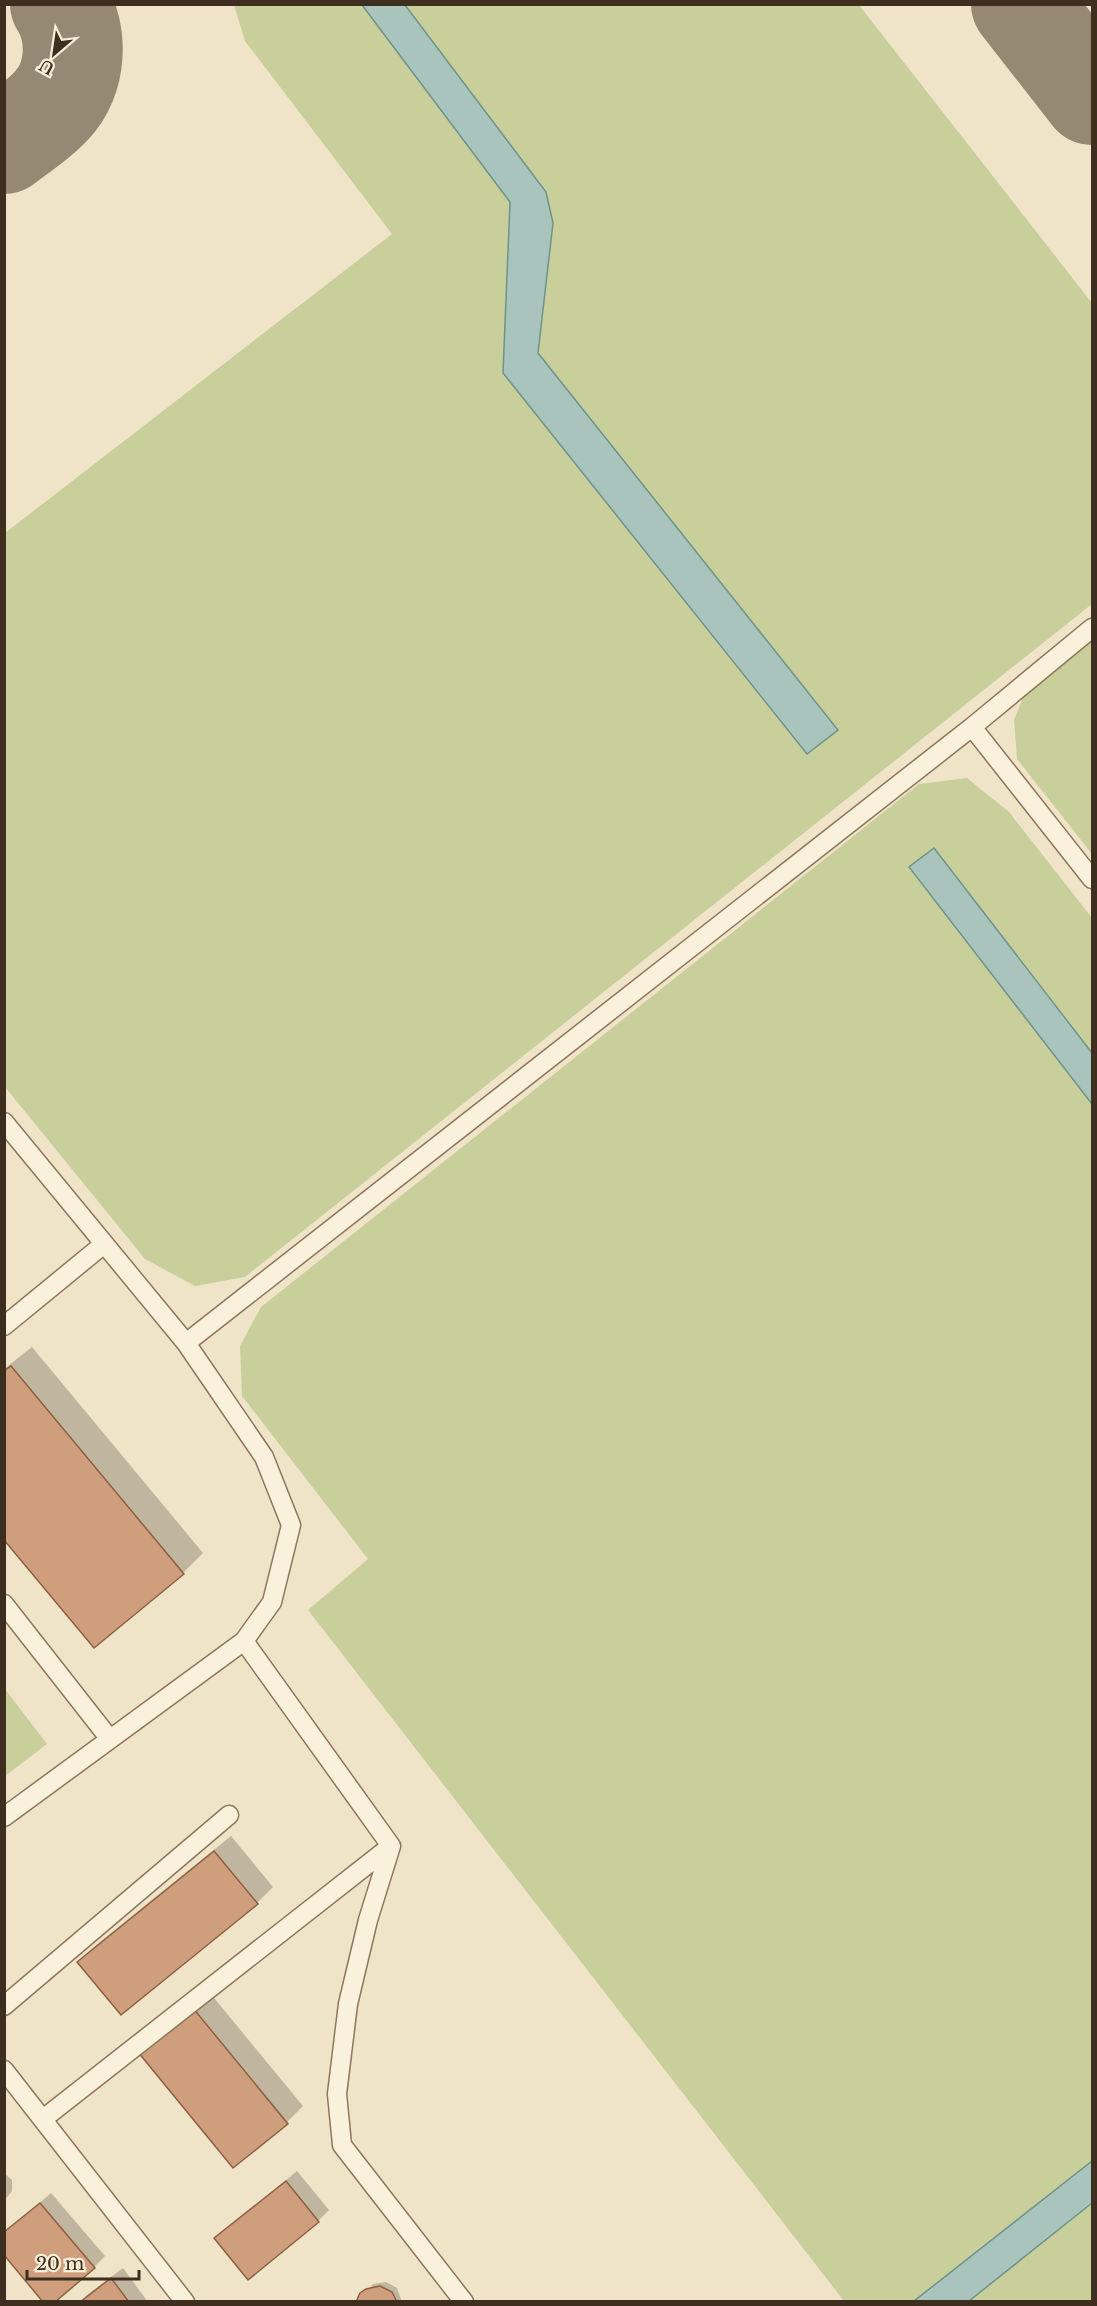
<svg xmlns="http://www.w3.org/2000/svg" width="1097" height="2306" viewBox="0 0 1097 2306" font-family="'Libre Baskerville',serif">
  <rect width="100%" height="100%" fill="#f0e4c8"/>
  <!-- green -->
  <path fill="#c9cf9b" d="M234,5H859L1092,303V604L245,1277L195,1286L145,1259L5,1087V533L392,234L245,41Z
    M1092,640V854L1017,759L1014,720L1026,690Z
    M967,778L1009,812L1092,918V2301H844L308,1610L368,1559L242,1396L240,1346L261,1307L919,784Z
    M5,1689L47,1744L5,1776Z"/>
  <!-- water -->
  <path fill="#a9c4bc" stroke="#6f938a" stroke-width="1.5" d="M362,5H405L546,192L553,223L538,353L838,730L807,754L503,373L510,202Z
    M934,848L1092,1053V1104L909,867Z
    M1092,2161V2203L969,2301H914Z"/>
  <!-- shadow -->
  <path fill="#0003" d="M32,1347L203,1553L183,1573L4,1538V1369Z
    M231,1836L273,1887L257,1903L79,1962L95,1946Z
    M210,1993L303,2106L287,2122L233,2166L140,2053Z
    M297,2171L329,2210L318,2221L216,2238Z
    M4,2173L12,2180V2191L4,2201Z
    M51,2193L105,2256L94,2267L4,2233Z
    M123,2268L148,2302H81L87,2295Z
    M386,2282L397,2288L402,2302H358L373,2284Z"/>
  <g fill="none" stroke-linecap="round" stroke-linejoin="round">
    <!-- taxiway -->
    <path stroke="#968974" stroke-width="100" d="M1021,4L1092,95
      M4,144C20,131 39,120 52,105C77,79 79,33 60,4"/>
  </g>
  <!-- building -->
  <path fill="#cf9f7d" stroke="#8d5f41" stroke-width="1.5" d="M11,1366L184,1574L94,1648L4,1540V1371Z
    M214,1851L258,1904L121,2015L77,1962Z
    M193,2008L288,2124L233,2168L138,2052Z
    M286,2181L319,2222L248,2280L214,2238Z
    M40,2203L95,2268L55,2302H43L4,2255V2232Z
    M111,2278L129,2302H80Z
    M380,2286L392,2292L397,2302H356L360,2293L366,2289Z"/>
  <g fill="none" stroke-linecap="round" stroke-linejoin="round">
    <!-- lane casing -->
    <g stroke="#8d765c" stroke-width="21">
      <path id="lane" d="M972,727L1092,879
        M4,1122L186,1343L264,1457L291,1525L272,1602L244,1641L4,1817
        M4,1326L104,1244
        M186,1343L972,727L1092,628
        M4,1604L109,1738
        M244,1641L391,1846L368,1920L348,2004L337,2094L342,2145L464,2302
        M4,2006L229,1815
        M4,2070L185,2302
        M43,2119L391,1846"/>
    </g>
    <!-- lane -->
    <use href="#lane" stroke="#faf1dc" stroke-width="18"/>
  </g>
  <!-- border -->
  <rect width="1097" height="2306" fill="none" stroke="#3d2e20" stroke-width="12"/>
  <!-- north arrow -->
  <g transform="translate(54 54) rotate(209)" stroke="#f7eed8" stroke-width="4.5" paint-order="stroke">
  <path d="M0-4.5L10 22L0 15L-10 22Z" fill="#3d2e20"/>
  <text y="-9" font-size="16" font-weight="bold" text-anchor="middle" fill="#3d2e20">U</text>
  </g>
  <!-- scale -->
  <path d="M27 2270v9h112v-9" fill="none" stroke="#3d2e20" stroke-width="3"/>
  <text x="36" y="2270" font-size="18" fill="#3d2e20" stroke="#f7eed8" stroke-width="4.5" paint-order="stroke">20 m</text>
</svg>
